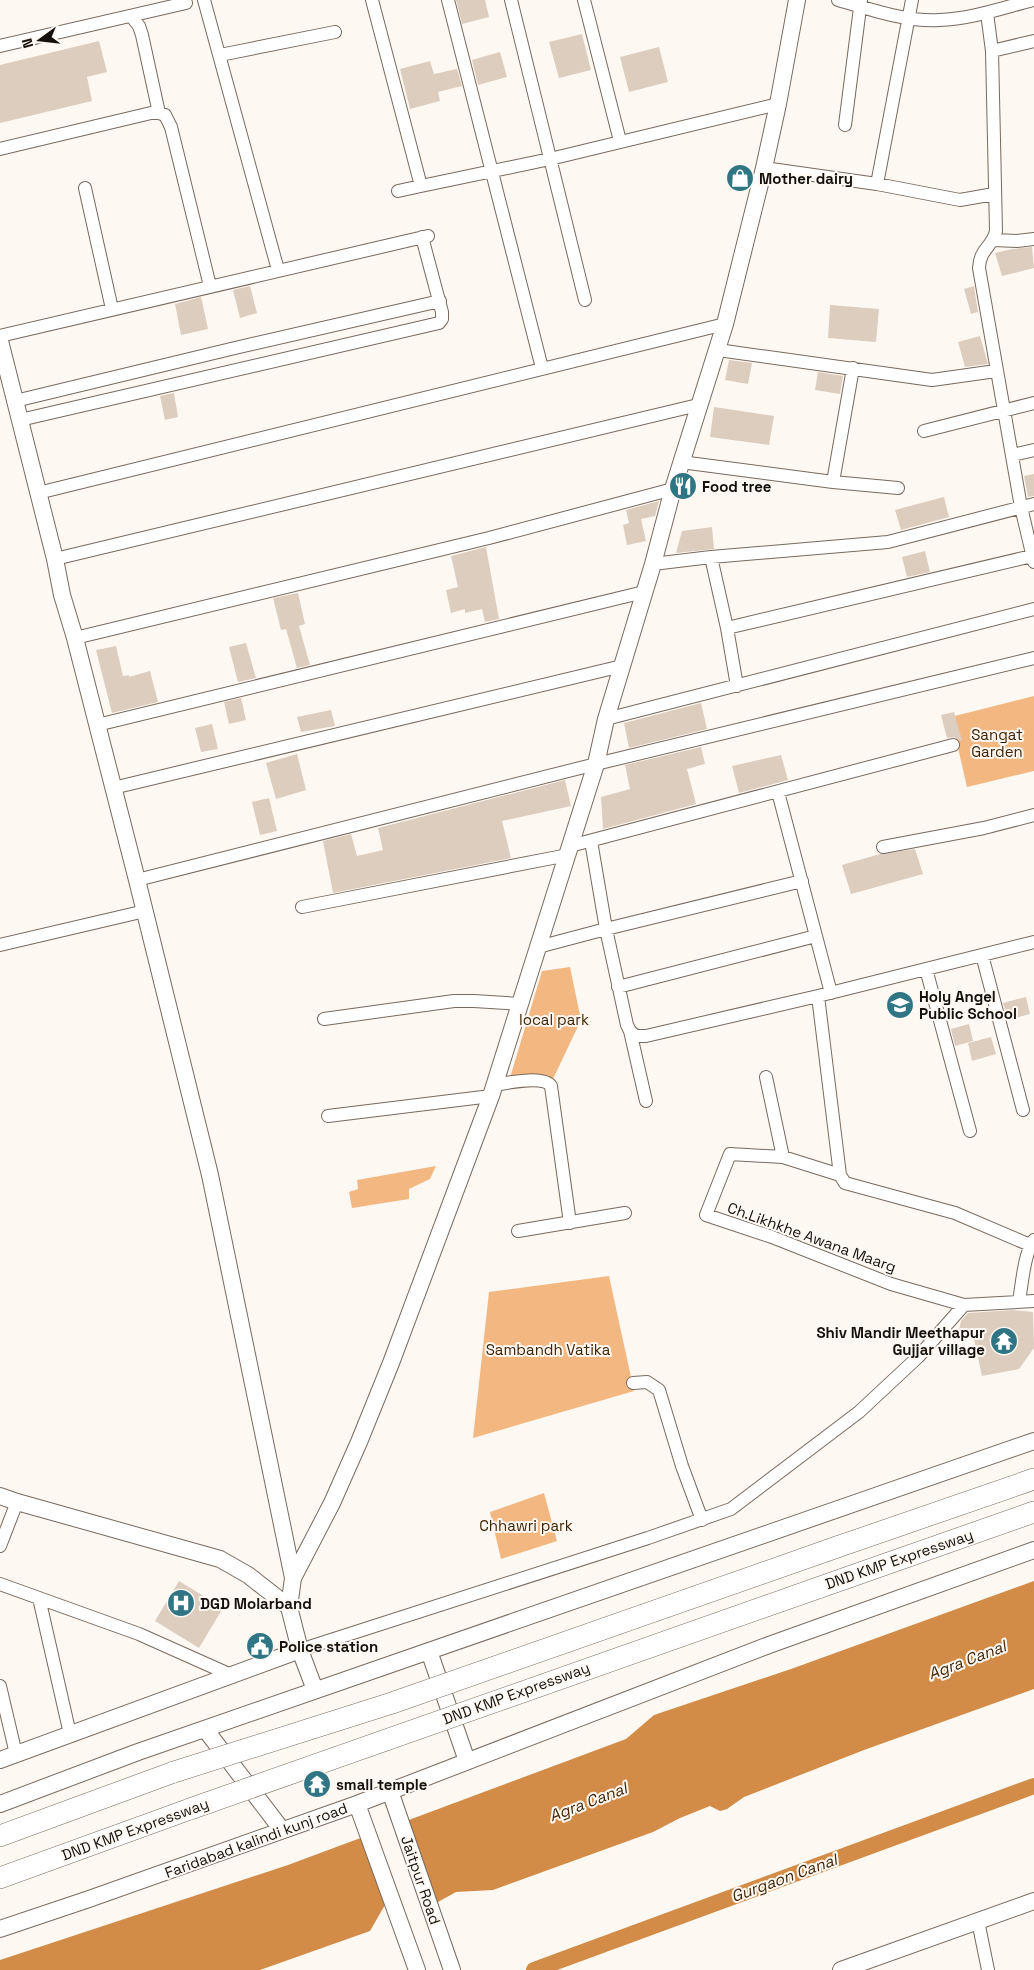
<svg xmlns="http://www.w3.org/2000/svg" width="1034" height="1970" viewBox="0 0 1034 1970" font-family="'Space Grotesk',sans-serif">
  <rect width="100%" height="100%" fill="#fef8f2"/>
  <!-- green -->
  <path fill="#f3b882" d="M1034,696V771L967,787L951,717Z
    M570,967L581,1020L553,1079L509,1081L542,971Z
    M436,1166L430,1179L409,1189V1199L352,1208L349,1192L358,1189L357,1180Z
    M609,1276L634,1391L473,1438L489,1292Z
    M544,1493L557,1541L501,1559L490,1512Z"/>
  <!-- water -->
  <path fill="#d28c47" d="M1034,1581V1689L864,1750L744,1797L727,1809L720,1811L710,1806L680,1818L653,1832L493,1890L456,1892L420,1912L386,1903L370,1931L260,1970H0V1960L288,1865L626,1739L654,1715L791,1669Z"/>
  <!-- pier -->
  <path fill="#fef8f2" d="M401,1821L431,1909L420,1915L405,1911L375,1830Z"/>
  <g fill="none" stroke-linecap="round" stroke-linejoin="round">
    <!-- canal -->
    <path stroke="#d28c47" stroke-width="16" d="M534,1970L1034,1786"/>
  </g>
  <!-- building -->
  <path fill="#ddcdbf" d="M456,0H485L489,17L462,24Z
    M582,34L591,70L559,78L549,42Z
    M99,41L107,72L87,77L92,101L0,123V65Z
    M659,47L668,82L629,92L620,57Z
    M500,52L507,77L478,85L472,60Z
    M430,61L434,74L457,69L462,86L438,92L440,101L410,109L400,69Z
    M1032,247L1034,268L1002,276L995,253L1012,249Z
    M250,286L257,313L240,318L233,290Z
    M974,286L978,312L971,314L964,289Z
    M201,297L208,329L181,335L175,304Z
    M830,305L879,309L876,342L828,338Z
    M980,336L988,364L965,367L958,342Z
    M729,360L752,363L748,384L725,380Z
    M818,372L843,376L840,394L815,390Z
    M174,393L178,417L165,420L160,396Z
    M714,407L774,416L769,445L710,437Z
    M1034,474V496L1028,497L1024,476Z
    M944,497L949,517L901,530L895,510Z
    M659,501L655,516L641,519L646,541L627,545L623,525L629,523L626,510Z
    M712,527L714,549L676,553L682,531Z
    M486,547L499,619L485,622L482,609L465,613V609L451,613L446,590L458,587L451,556Z
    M925,551L930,572L907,577L902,557Z
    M298,593L305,624L299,626L310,665L297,668L286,629L281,630L273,598Z
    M246,643L256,678L238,682L229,647Z
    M116,646L123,676L129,675V677L150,671L158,702L112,713L96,650Z
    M241,698L246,720L229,724L224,702Z
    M701,703L707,729L629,748L624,723Z
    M331,710L335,726L301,732L297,717Z
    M954,712L962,740L960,741L955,737L947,738L941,715Z
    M212,724L218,749L201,752L195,728Z
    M701,747L705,764L687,769L696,804L603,829L601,797L630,789L625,765Z
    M297,754L306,790L276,799L266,763Z
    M781,755L788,780L739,793L732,766Z
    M565,780L571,806L502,821L511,858L333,893L323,841L351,834L357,856L383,850L378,828Z
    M269,798L277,831L260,835L252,802Z
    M915,849L923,874L851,894L842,865L880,854Z
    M1026,997L1030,1014L1008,1020L1003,1003Z
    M969,1024L973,1041L955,1046L951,1029Z
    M991,1037L996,1054L972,1061L968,1043Z
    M1013,1310L1033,1312L1034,1348L1019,1369L982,1376L973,1335L959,1330L961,1321L968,1313Z
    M179,1581L223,1608L199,1648L155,1621Z"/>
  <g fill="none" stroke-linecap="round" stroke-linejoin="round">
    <!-- minor casing -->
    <g stroke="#786a5e" stroke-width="14">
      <path id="minor" d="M204,0L278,270
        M372,0L421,186L550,159L778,104
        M448,0L542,368
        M511,0L585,300
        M584,0L620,141
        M838,0C870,9 905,22 939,20C971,19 1002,8 1033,0
        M987,13L992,51L996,231C992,248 980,248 979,268L1021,507L1034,562
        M131,16L139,26L142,35L159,113
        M0,46L186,3
        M992,51L1034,41
        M220,55L335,32
        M845,125L861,0
        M0,149L151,113H159L165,115L171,127L210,286
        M764,168L877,184L960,200L994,194
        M877,184L912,0
        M85,188L112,309
        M398,191L421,186
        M994,240L1017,241L1034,239
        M0,336L428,236
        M718,350L932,380L996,371
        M853,368L833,482L898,488
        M15,401L235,348L440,301
        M20,420L439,323L442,319V312L422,237
        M924,431L1034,403
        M1012,455L1034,450
        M681,462L833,482
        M38,493L725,324
        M711,557L727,628L737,686
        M55,559L698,405
        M653,564L711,557L888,542L1034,504
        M727,628L1032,556
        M75,638L489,538L673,489
        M606,719L1034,609
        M97,725L644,592
        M113,788L622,666
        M778,792L831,993
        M591,841L606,929L627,1025L630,1031L636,1036H646L818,996L1034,942
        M570,846L953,745
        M883,847L984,828L1034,815
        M137,880L596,764L1034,658
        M302,907L568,855
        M0,945L145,911
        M538,947L606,929L802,881
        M982,955L1023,1110
        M926,969L970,1131
        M618,987L816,936
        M818,996L840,1175L845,1183L955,1213L1030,1245
        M324,1019L454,1001H474L520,1004
        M630,1031L646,1101
        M766,1077L783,1157
        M494,1085C507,1083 543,1075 551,1086L570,1223
        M328,1116L491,1096
        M840,1175L783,1157L730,1154L706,1215L772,1237L891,1284L964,1305
        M518,1231L625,1213
        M1019,1301C1022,1285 1024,1253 1034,1240
        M633,1383L647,1382L659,1390L682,1466L702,1520
        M0,1546L17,1502
        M0,1584L139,1634L231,1675
        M39,1598L70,1734
        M300,1650L648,1538L731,1509L859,1412L918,1357L964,1305L1034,1301
        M0,1686L16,1754
        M978,1921L988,1970"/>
    </g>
    <!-- tertiary casing -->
    <g stroke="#786a5e" stroke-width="18">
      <path id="tertiary" d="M0,341L55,559L62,595L75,638L137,880L210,1175L293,1578L289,1607L300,1650L315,1690
        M0,1496L17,1502L220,1559L248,1575L289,1607
        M293,1578L332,1503L359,1442L391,1363L491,1096L520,1004L596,764L606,719L653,564L673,489L725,324L764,168L778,104L797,0
        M429,1651L467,1761
        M205,1729L282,1830
        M0,1760L300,1650
        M390,1791L452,1970
        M0,1804L138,1752L1034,1441
        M357,1804L417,1970
        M0,1929L89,1899L357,1804L769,1645L1034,1550
        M841,1970L1034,1901"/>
    </g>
    <!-- trunk casing -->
    <g stroke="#786a5e" stroke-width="22">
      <path id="trunk" d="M837,1547L1034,1479
        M849,1577L1034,1512
        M0,1836L174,1772
        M0,1878L190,1809"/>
    </g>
    <!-- minor -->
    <use href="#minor" stroke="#fff" stroke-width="12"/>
    <!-- tertiary -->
    <use href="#tertiary" stroke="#fff" stroke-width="16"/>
    <!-- trunk -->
    <use href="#trunk" stroke="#fff" stroke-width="21"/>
    <!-- trunk-bridge casing -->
    <g stroke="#786a5e" stroke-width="22" stroke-linecap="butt">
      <path id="trunk-bridge" d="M174,1772L392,1703L837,1547
        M190,1809L849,1577"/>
    </g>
    <!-- trunk-bridge -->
    <use href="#trunk-bridge" stroke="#fff" stroke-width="21"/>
  </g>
  <!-- icons -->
  <defs>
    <g id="shop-disc" transform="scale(1.4375)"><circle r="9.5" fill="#307583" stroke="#fef8f2"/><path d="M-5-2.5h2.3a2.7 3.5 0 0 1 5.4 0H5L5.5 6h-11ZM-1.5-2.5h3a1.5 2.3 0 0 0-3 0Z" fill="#fff"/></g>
    <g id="restaurant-disc" transform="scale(1.4375)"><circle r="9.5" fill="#307583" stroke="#fef8f2"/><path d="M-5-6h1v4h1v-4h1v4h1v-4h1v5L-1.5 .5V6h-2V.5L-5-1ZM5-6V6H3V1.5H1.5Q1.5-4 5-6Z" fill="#fff"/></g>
    <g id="school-disc" transform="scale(1.4375)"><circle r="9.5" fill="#307583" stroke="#fef8f2"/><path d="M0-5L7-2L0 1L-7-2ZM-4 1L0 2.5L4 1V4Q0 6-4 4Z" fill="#fff"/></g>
    <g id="temple-disc" transform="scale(1.4375)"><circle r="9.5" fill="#307583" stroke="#fef8f2"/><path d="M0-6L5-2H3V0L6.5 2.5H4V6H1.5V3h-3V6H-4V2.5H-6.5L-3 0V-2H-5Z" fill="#fff"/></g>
    <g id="hospital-disc" transform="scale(1.4375)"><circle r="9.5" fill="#307583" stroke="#fef8f2"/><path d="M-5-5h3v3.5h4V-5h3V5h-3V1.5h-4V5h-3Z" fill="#fff"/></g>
    <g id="civic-disc" transform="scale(1.4375)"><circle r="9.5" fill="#307583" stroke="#fef8f2"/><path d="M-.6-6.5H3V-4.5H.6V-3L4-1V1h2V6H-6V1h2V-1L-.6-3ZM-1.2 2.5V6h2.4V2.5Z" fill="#fff"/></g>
  </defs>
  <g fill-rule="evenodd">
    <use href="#shop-disc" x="740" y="178"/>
    <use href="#restaurant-disc" x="683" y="486"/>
    <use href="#school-disc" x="900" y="1005"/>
    <use href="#temple-disc" x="1004" y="1341"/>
    <use href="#hospital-disc" x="181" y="1603"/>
    <use href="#civic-disc" x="260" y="1646"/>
    <use href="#temple-disc" x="317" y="1784"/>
  </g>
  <g text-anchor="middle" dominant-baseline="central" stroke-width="4" stroke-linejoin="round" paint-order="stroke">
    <!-- poi labels -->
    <g font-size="15" font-weight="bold" fill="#15100b" stroke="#fef8f2" text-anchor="start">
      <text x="759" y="178">Mother dairy</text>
      <text x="702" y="486">Food tree</text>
      <text x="919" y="996">Holy Angel<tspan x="919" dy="17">Public School</tspan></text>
      <text x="985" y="1332" text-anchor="end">Shiv Mandir Meethapur<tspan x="985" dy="17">Gujjar village</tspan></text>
      <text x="200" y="1603">DGD Molarband</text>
      <text x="279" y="1646">Police station</text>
      <text x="336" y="1784">small temple</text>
    </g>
    <!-- park labels -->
    <g font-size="15" fill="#3f2305" stroke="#fef8f2">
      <text x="997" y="734">Sangat<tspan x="997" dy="17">Garden</tspan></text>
      <text x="554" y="1019">local park</text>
      <text x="548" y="1349">Sambandh Vatika</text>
      <text x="526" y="1525">Chhawri park</text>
    </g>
    <!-- street labels -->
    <g font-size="15" fill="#15100b" stroke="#fef8f2">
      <text transform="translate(812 1237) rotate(20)">Ch.Likhkhe Awana Maarg</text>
      <text transform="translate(899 1559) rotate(-19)">DND KMP Expressway</text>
      <text transform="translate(516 1693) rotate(-20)">DND KMP Expressway</text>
      <text transform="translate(135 1829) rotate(-20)">DND KMP Expressway</text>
      <text transform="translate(256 1840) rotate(-20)">Faridabad kalindi kunj road</text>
      <text transform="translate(421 1880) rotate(71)">Jaitpur Road</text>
    </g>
    <!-- water labels -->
    <g font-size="16" font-style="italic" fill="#422608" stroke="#fef8f2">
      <text transform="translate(967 1660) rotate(-21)">Agra Canal</text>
      <text transform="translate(588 1802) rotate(-21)">Agra Canal</text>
      <text transform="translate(784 1878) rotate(-20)">Gurgaon Canal</text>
    </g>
  </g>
  <!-- north arrow -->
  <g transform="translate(40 40) rotate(255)" stroke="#fef8f2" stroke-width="4" paint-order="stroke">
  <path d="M0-4L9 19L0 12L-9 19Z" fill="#15100b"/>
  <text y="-8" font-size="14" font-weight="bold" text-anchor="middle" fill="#15100b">N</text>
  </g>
</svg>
